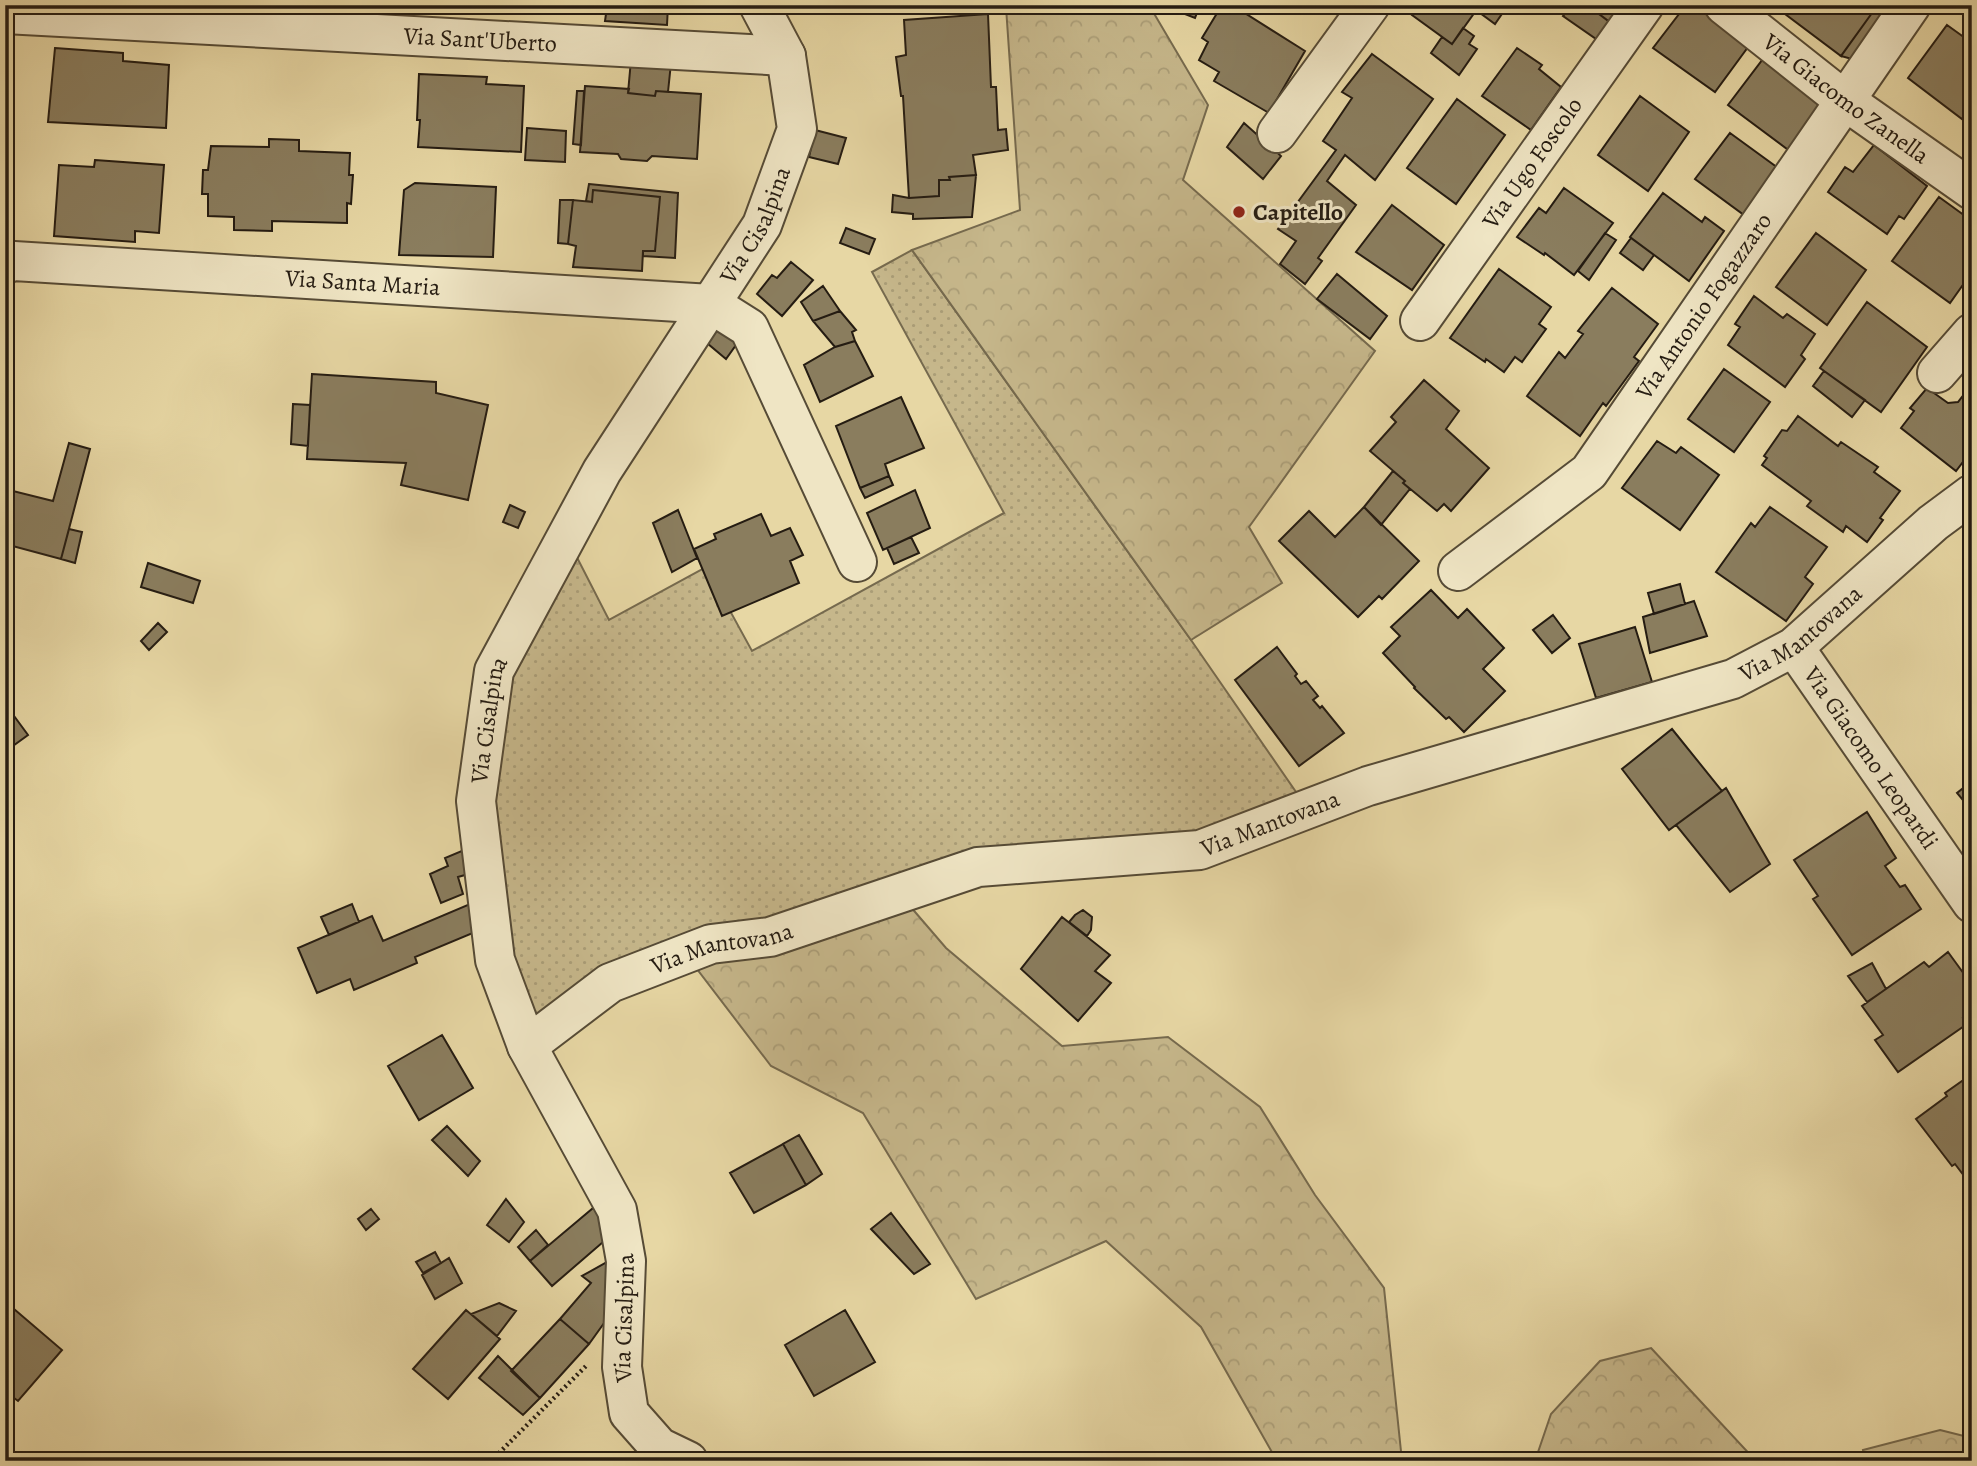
<svg xmlns="http://www.w3.org/2000/svg" width="1977" height="1466" viewBox="0 0 1977 1466" font-family="Alegreya,serif">
  <defs>
    <pattern id="grass-dots" width="8" height="8" patternUnits="userSpaceOnUse" patternTransform="scale(1.75)"><rect width="8" height="8" fill="#c6b78b"/><path d="M2 2h.1M6 6h.1" fill="none" stroke="#aa9d77" stroke-width="1.8" stroke-linecap="round"/></pattern>
    <pattern id="forest-crowns" width="20" height="18" patternUnits="userSpaceOnUse" patternTransform="scale(1.75)"><rect width="20" height="18" fill="#c6b78b"/><path d="M2 6a3 3 0 1 1 6 0M12 15a3 3 0 1 1 6 0" fill="none" stroke="#aa9d77"/></pattern>
  </defs>
  <rect width="100%" height="100%" fill="#e7d7a4"/>
  <filter id="stains"><feTurbulence type="fractalNoise" baseFrequency=".00286" numOctaves="4"/><feColorMatrix values="0 0 0 0 .2 0 0 0 0 .09 0 0 0 0 .02 0 0 0 .5 -.17"/></filter>
  <radialGradient id="worn" r=".72"><stop offset=".6" stop-color="#630" stop-opacity="0"/><stop offset="1" stop-color="#630" stop-opacity=".3"/></radialGradient>
  <!-- grass -->
  <path fill="url(#grass-dots)" stroke="#766a4e" stroke-width="2" d="M912,250L1191,640L1305,805L1200,844L977,863L711,941L525,1051L498,961L493,687L565,534L609,620L706,567L752,651L1004,513L872,272Z"/>
  <!-- forest -->
  <path fill="url(#forest-crowns)" stroke="#766a4e" stroke-width="2" d="M1003,5H1149L1208,105L1183,180L1375,351L1249,527L1282,583L1191,640L912,250L1020,210L1006,7Z
    M897,891L946,948L1062,1046L1168,1037L1260,1107L1315,1195L1384,1288L1402,1461H1277L1201,1327L1106,1241L976,1299L863,1113L771,1066L684,952Z
    M1651,1348L1756,1461H1535L1551,1414L1600,1361Z
    M1940,1430L1972,1438V1461H1865L1863,1450Z"/>
  <!-- building -->
  <path fill="#8a7d5e" stroke="#251c12" stroke-width="2" d="M549,5H668L667,25L605,21L606,14L549,11Z
    M1162,5H1200L1195,18Z
    M1222,5H1232L1305,51L1269,113L1214,81L1219,72L1199,60L1208,42L1202,38Z
    M1419,5H1480L1452,44L1412,15Z
    M1480,5H1508L1495,24L1476,10Z
    M1572,5H1587L1611,23L1599,41L1563,16Z
    M1587,5H1624L1611,23Z
    M1686,5H1700L1751,43L1715,92L1653,48Z
    M1773,5H1861L1872,13L1841,56Z
    M1861,5H1894L1859,61L1841,56L1872,13Z
    M988,14L991,87H996L998,130L1006,129L1008,150L973,155L976,175L949,177L950,180H939V196L909,198L903,96H901L896,57L906,55L904,20Z
    M1947,25L1972,43V106L1962,119L1908,78Z
    M1463,28L1474,36L1469,44L1477,49L1459,75L1431,53L1442,37L1452,44Z
    M55,48L123,53V61L169,65L166,128L48,122Z
    M1517,48L1542,65L1539,69L1561,87L1531,130L1482,96Z
    M1372,54L1433,99L1375,180L1345,155L1327,181L1356,205L1318,258L1322,261L1305,284L1280,264L1296,241L1278,229L1336,150L1323,141L1352,98L1342,92Z
    M1766,55L1827,101L1791,152L1728,105Z
    M631,60L671,63L668,92L656,91L655,96L628,93Z
    M419,74L487,77L486,84L524,86L521,152L418,147L420,120H417Z
    M585,86L629,89L628,93L655,96L656,91L701,94L697,159L652,156L647,161L621,159L618,154L580,152Z
    M577,91H584L581,145L573,144Z
    M1640,96L1689,132L1648,191L1598,155Z
    M1457,99L1505,135L1456,204L1407,168Z
    M1244,123L1281,156L1263,179L1227,147Z
    M527,128L566,131L565,162L525,160Z
    M815,130L846,138L838,164L809,157Z
    M1730,133L1778,168L1744,215L1695,179Z
    M269,139L299,140V151L350,153L349,175H353L351,204L347,203V223L272,221V231L234,230V217L208,216V194H202L203,170H208L211,146L269,147Z
    M1874,145L1927,186L1904,219L1899,216L1887,234L1828,192L1845,167L1853,172Z
    M95,160L164,165L159,233L135,231V242L54,236L59,165L94,167Z
    M976,175L972,217L913,219V214L892,212L893,195L909,198L939,196V180H950L949,177Z
    M415,183L496,187L493,257L399,255L404,190Z
    M589,184L678,193L675,258L643,256V251H655L660,197L593,190L592,202L586,201Z
    M1564,188L1613,223L1574,275L1545,253L1544,255L1517,237L1539,208L1546,213Z
    M593,190L660,197L655,251H643L642,271L573,267L576,246L568,244L573,200L592,202Z
    M1663,193L1702,222L1705,217L1724,231L1689,281L1630,237Z
    M1939,197L1972,221V272L1950,303L1892,261Z
    M560,200H573L568,244L558,243Z
    M1392,205L1444,245L1412,290L1356,252Z
    M846,228L875,239L869,254L840,243Z
    M1605,233L1616,240L1589,280L1578,271Z
    M1816,233L1866,270L1827,325L1776,287Z
    M1631,238L1654,255L1643,270L1620,253Z
    M791,262L813,280L782,316L757,294L772,275L777,278Z
    M1499,269L1551,307L1539,324L1546,329L1522,362L1515,357L1504,372L1486,359L1485,362L1450,338Z
    M1337,274L1387,316L1370,339L1317,299Z
    M823,286L840,311L813,321L801,302Z
    M1612,288L1658,324L1634,357L1639,361L1606,406L1603,403L1580,436L1527,396L1559,352L1565,358L1583,334L1578,331Z
    M1754,296L1783,318L1787,314L1815,334L1801,355L1805,359L1785,387L1728,345L1740,327L1735,324Z
    M1867,302L1927,347L1881,412L1820,368Z
    M840,311L856,330L852,332L855,341L835,347L813,321Z
    M715,318L741,338L726,359L701,338Z
    M855,341L873,376L820,402L804,365L835,347Z
    M1724,369L1770,402L1734,452L1688,419Z
    M1824,371L1865,400L1852,417L1813,386Z
    M312,374L436,382V393L488,405L468,500L401,485L406,463L307,459Z
    M1424,380L1459,411L1446,429L1489,468L1451,511L1444,504L1437,511L1403,483L1405,481L1370,451L1396,422L1391,417Z
    M1972,384V450L1956,471L1901,428L1914,411L1910,408L1927,388L1948,403L1958,402Z
    M901,397L924,448L885,464L889,476L860,488L836,426Z
    M293,404L310,405L308,446L291,444Z
    M1798,416L1838,446L1841,442L1878,467L1874,472L1900,491L1880,518L1883,520L1867,542L1846,526L1843,532L1807,506L1811,501L1762,465L1767,458L1764,456L1782,430L1787,431Z
    M1657,441L1676,453L1681,447L1719,475L1680,530L1622,488Z
    M69,443L90,449L61,559L5,544V489L53,501Z
    M1393,471L1405,481L1403,483L1410,489L1381,525L1364,507Z
    M889,476L893,485L865,498L860,488Z
    M915,490L930,528L883,550L867,513Z
    M510,505L525,512L518,528L503,522Z
    M1364,507L1419,561L1382,599L1379,596L1358,617L1279,541L1309,511L1335,537Z
    M1770,507L1827,547L1805,577L1813,584L1786,621L1716,572L1751,523L1755,527Z
    M678,510L697,558L672,572L653,523Z
    M761,514L771,536L790,528L803,555L790,561L799,583L722,616L694,549L716,539L714,534Z
    M69,529L82,532L75,563L61,559Z
    M911,537L919,553L894,564L887,548Z
    M148,563L200,581L193,603L141,587Z
    M1680,584L1685,604L1654,614L1648,593Z
    M1431,590L1458,618L1467,609L1504,648L1483,669L1505,691L1464,732L1449,717L1446,719L1414,688L1415,687L1383,653L1400,636L1391,627Z
    M1694,601L1707,636L1650,653L1643,617Z
    M1553,615L1570,638L1552,653L1533,630Z
    M158,623L167,632L149,650L141,641Z
    M1635,627L1652,682L1596,698L1579,644Z
    M1277,647L1297,674L1295,676L1301,684L1306,681L1318,696L1313,700L1320,708L1322,706L1344,733L1299,766L1235,680Z
    M6,705L28,735L6,751L5,750Z
    M1672,729L1722,791L1669,830L1622,769Z
    M1972,781V811L1957,793Z
    M1726,788L1770,864L1730,892L1676,825Z
    M1867,812L1896,858L1885,866L1900,887L1905,885L1921,909L1852,955L1813,899L1818,896L1794,860Z
    M464,850L472,873L458,877L463,894L441,903L430,874L448,866L445,858Z
    M352,904L359,922L329,935L321,917Z
    M470,904L480,930L415,957L417,963L354,990L350,979L317,993L298,948L372,916L383,941Z
    M1083,910L1092,917L1091,930L1087,936L1069,922L1075,915Z
    M1062,917L1110,955L1095,971L1111,983L1078,1021L1021,969Z
    M1948,952L1972,985V1012L1963,1018L1967,1024L1898,1072L1875,1040L1883,1035L1862,1006L1924,962L1929,967Z
    M1872,963L1886,989L1867,1002L1848,976Z
    M442,1035L473,1088L419,1120L388,1066Z
    M1972,1074V1178L1968,1181L1955,1164L1952,1166L1916,1119L1947,1096L1945,1093Z
    M447,1126L480,1161L468,1176L432,1140Z
    M799,1135L822,1174L806,1185L783,1144Z
    M783,1144L806,1185L754,1213L730,1173Z
    M506,1199L524,1222L509,1242L487,1225Z
    M599,1203L610,1236L552,1286L530,1261Z
    M371,1209L379,1219L366,1230L358,1219Z
    M891,1213L930,1264L914,1274L871,1229Z
    M536,1230L548,1245L530,1261L518,1247Z
    M435,1252L441,1263L423,1273L416,1262Z
    M616,1257L617,1305L589,1344L560,1319L591,1283L582,1276Z
    M449,1258L462,1283L435,1299L422,1275Z
    M499,1303L516,1311L497,1336L471,1314Z
    M14,1309L62,1350L18,1401L5,1391V1319Z
    M466,1310L500,1339L448,1399L413,1369Z
    M845,1310L875,1362L814,1396L785,1345Z
    M560,1319L589,1344L540,1398L511,1371Z
    M498,1356L540,1398L523,1415L479,1378Z"/>
  <g fill="none" stroke-linecap="round" stroke-linejoin="round">
    <!-- minor casing -->
    <g stroke="#564b36" stroke-width="42">
      <g id="minor">
        <path id="s1" d="M1724,5L1844,100L1972,190"/>
        <path id="s2" d="M5,14L786,56"/>
        <path d="M1277,133L1370,5"/>
        <path id="s3" d="M5,264L14,261L711,304L749,328L857,562"/>
        <path id="s4" d="M1420,321L1644,5"/>
        <path d="M1937,373L1972,333"/>
        <path id="s5" d="M1458,571L1589,472L1911,5"/>
        <path id="s6" d="M1794,647L1972,903"/>
        <path id="s7" d="M527,1046L610,983L711,944L770,937L978,867L1200,850L1368,786L1733,679L1794,647L1933,523L1972,494"/>
        <path id="s8" d="M688,1461L659,1447L629,1413L622,1367L626,1261L617,1210L527,1046L495,960L476,801L494,671L602,471L762,225L797,129L786,56L759,5"/>
      </g>
    </g>
    <!-- path -->
    <path stroke="#251c12" stroke-width="4.5" stroke-dasharray="2 3.5" stroke-linecap="butt" d="M491,1461L586,1366"/>
    <!-- minor -->
    <use href="#minor" stroke="#efe5c4" stroke-width="38"/>
  </g>
  <!-- markers -->
  <circle fill="#8f2418" stroke="#efe5c4" stroke-width="2.5" cx="1239" cy="212" r="7"/>
  <g text-anchor="middle" dominant-baseline="central" stroke-width="6" stroke-linejoin="round" paint-order="stroke">
    <!-- street labels -->
    <g font-size="24" fill="#251c12" stroke="#efe5c4">
      <text stroke="none"><textPath href="#s2" startOffset="476">Via Sant'Uberto</textPath></text>
      <text stroke="none"><textPath href="#s1" startOffset="154">Via Giacomo Zanella</textPath></text>
      <text stroke="none"><textPath href="#s4" startOffset="194">Via Ugo Foscolo</textPath></text>
      <text stroke="none"><textPath href="#s8" startOffset="1370">Via Cisalpina</textPath></text>
      <text stroke="none"><textPath href="#s3" startOffset="359">Via Santa Maria</textPath></text>
      <text stroke="none"><textPath href="#s5" startOffset="366">Via Antonio Fogazzaro</textPath></text>
      <text stroke="none"><textPath href="#s7" startOffset="1356">Via Mantovana</textPath></text>
      <text stroke="none"><textPath href="#s8" startOffset="803">Via Cisalpina</textPath></text>
      <text stroke="none"><textPath href="#s6" startOffset="135">Via Giacomo Leopardi</textPath></text>
      <text stroke="none"><textPath href="#s7" startOffset="789">Via Mantovana</textPath></text>
      <text stroke="none"><textPath href="#s7" startOffset="222">Via Mantovana</textPath></text>
      <text stroke="none"><textPath href="#s8" startOffset="173">Via Cisalpina</textPath></text>
    </g>
    <!-- poi labels -->
    <g font-size="24" font-weight="bold" fill="#251c12" stroke="#efe5c4" text-anchor="start">
      <text x="1253" y="212">Capitello</text>
    </g>
  </g>
  <!-- margin -->
  <rect width="1977" height="1466" fill="none" stroke="#e7d7a4" stroke-width="28"/>
  <rect x="7" y="7" width="1963" height="1452" fill="none" stroke="#251c12" stroke-width="3.5"/>
  <rect x="14" y="14" width="1949" height="1438" fill="none" stroke="#251c12" stroke-width="2"/>
  <rect width="100%" height="100%" filter="url(#stains)"/>
  <rect width="100%" height="100%" fill="url(#worn)"/>
</svg>
